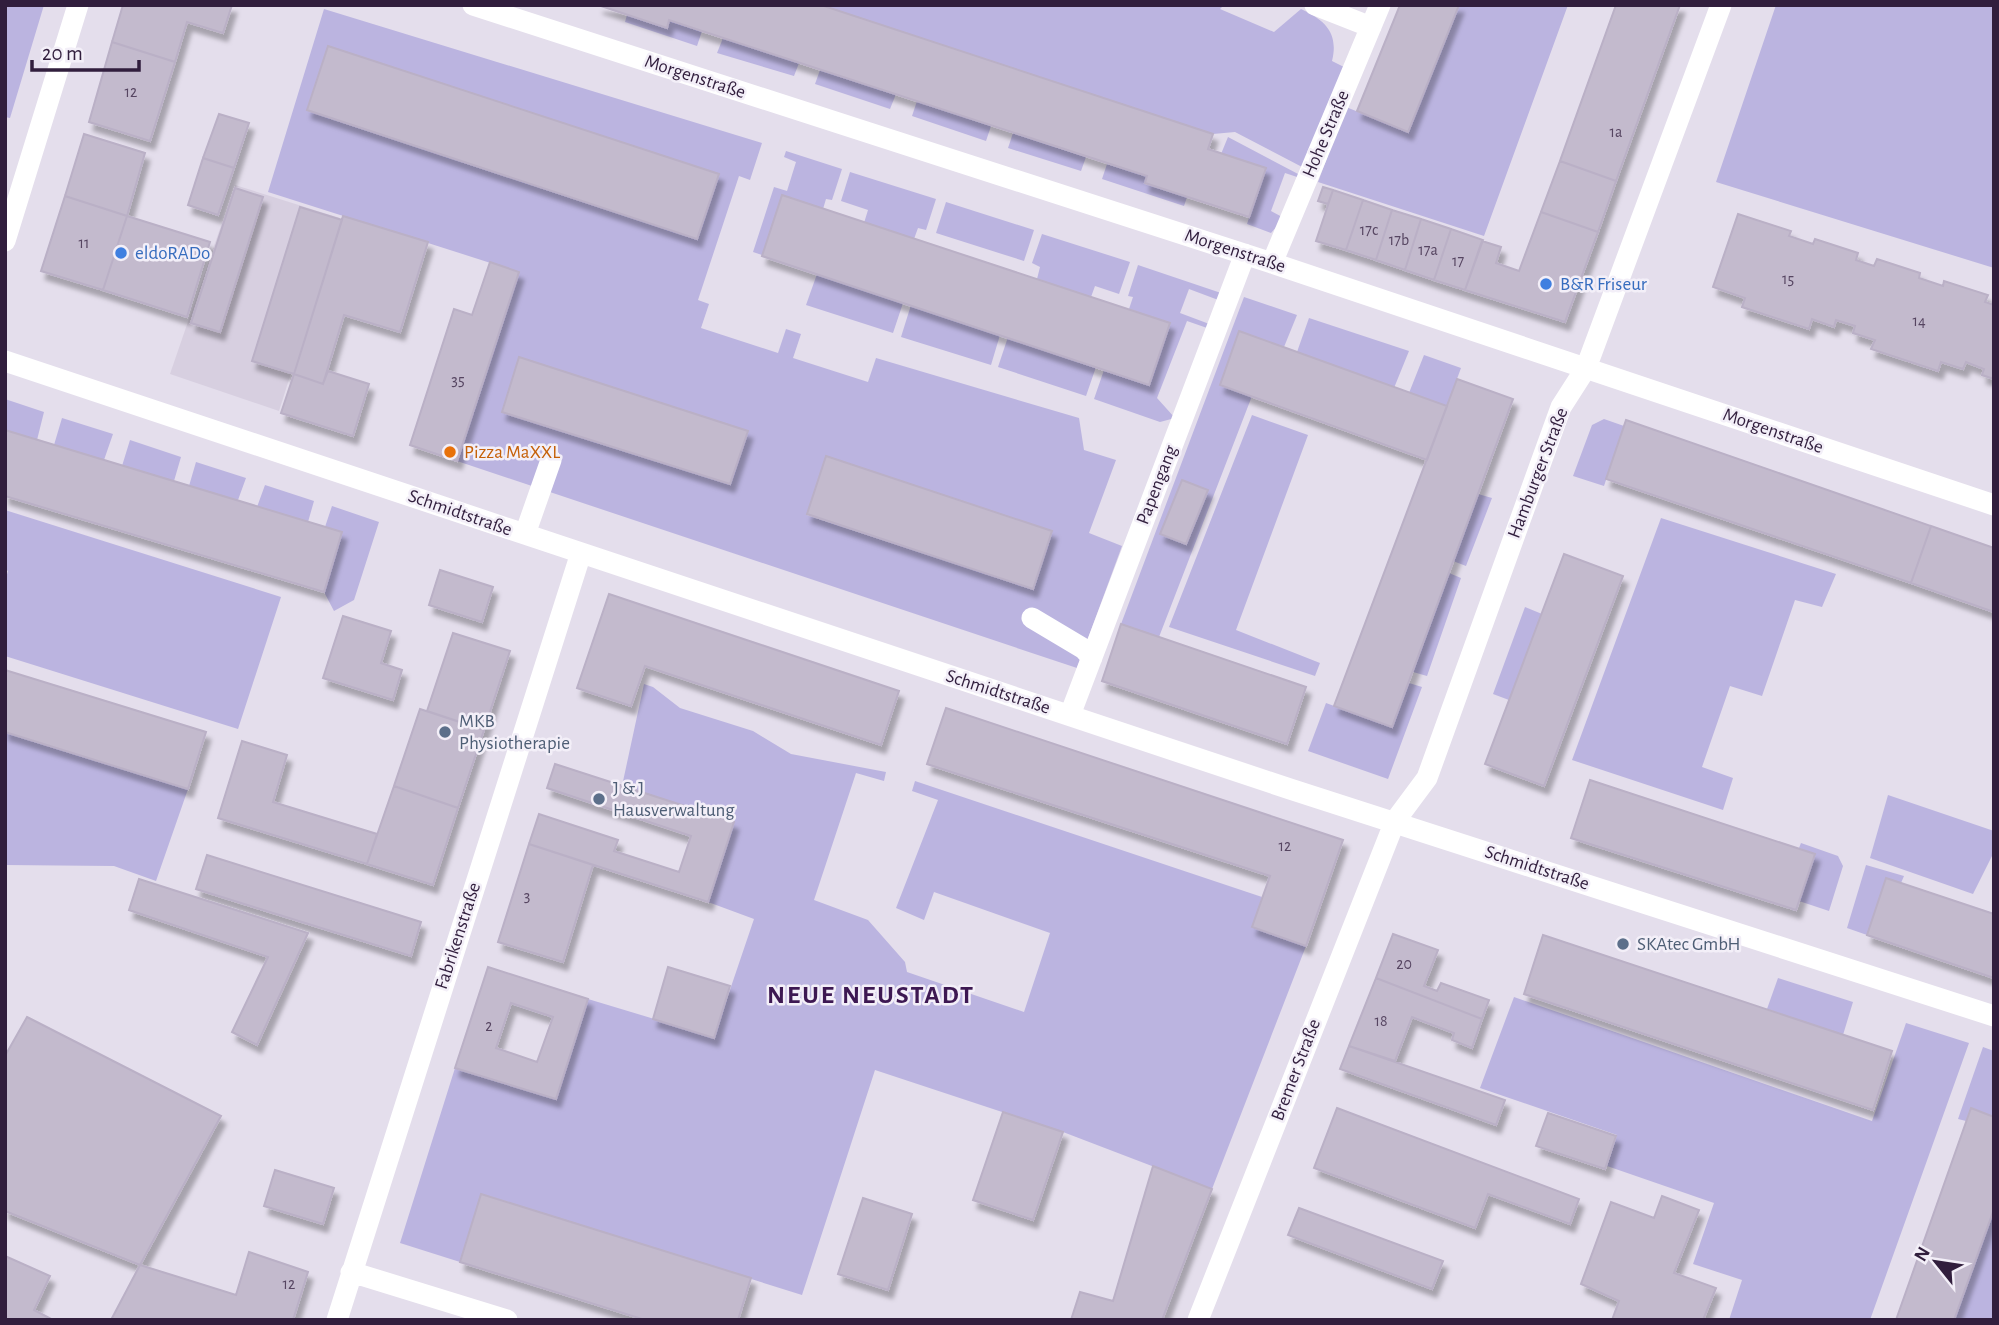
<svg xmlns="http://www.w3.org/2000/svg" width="1999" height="1325" viewBox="0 0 1999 1325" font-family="'Alegreya Sans',sans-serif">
  <defs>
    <filter id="shadow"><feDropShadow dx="4.5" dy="8" stdDeviation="2" flood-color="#0004"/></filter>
  </defs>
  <rect width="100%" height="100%" fill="#e4deec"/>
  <!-- built -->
  <path fill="#d7cfe0" d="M235,185L340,218L279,411L170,374Z"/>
  <!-- green -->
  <path fill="#bbb4e0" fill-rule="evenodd" d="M5,5H44L10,118L5,117Z
    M821,5H1224L1220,9L1274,32L1301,9C1325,20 1339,33 1332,61L1346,68L1304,168L1235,132L1213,134Z
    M1459,5H1568L1484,236L1318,182L1346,107L1408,132Z
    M1776,5H1994V268L1716,182Z
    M324,9L762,143L750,180L739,176L698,300L709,304L701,328L778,353L786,329L801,334L793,358L868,382L876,358L1079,418L1084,450L1116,460L1089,533L1122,546L1077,668L457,461L519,272L268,192ZM328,46L719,174L697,239L307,109ZM519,358L747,431L730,484L502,412ZM826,457L1052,531L1033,589L807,515Z
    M627,15L666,28L669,20L702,31L697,46L625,22Z
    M723,38L799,63L794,76L717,53Z
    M820,70L896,94L890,109L815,84Z
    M917,101L991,126L986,141L912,116Z
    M1013,133L1086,157L1081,171L1008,148Z
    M1228,137L1300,175V178L1285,173L1271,211L1284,218L1271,233L1247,224L1265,169L1221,154Z
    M786,151L842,169L832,200L826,199L823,209L762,255L753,252L774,187L787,191L796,162L784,157Z
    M1107,164L1147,176L1145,184L1187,197L1184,206L1102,179Z
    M850,172L936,199L926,230L918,228L914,239L864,223L868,210L841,201Z
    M946,202L1034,230L1024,261L936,233Z
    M1042,234L1130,262L1119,294L1095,286L1091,297L1037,279L1040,267L1032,263Z
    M1138,265L1224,294L1221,301L1189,289L1180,313L1212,325L1210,329L1187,321L1157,398L1175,418L1160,422L1094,399L1104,370L1170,323L1129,309L1133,297L1128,296Z
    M817,274L903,303L893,333L806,305Z
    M1244,297L1297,315L1284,347L1239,332L1220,385L1252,396L1159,637L1121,624Z
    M911,305L1000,335L991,365L901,337Z
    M1309,318L1409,351L1394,388L1297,352Z
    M1008,337L1096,367L1086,396L998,367Z
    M1424,355L1461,368L1447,406L1409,393Z
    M5,399L44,412L37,440L5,430Z
    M1252,415L1308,435L1236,630L1320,663L1315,676L1169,627Z
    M62,418L113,434L104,460L54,445Z
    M1604,419L1624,426L1604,486L1573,476L1592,425Z
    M130,440L181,457L174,481L122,466Z
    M196,462L246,478L238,500L189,486Z
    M265,485L314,501L308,522L257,507Z
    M1478,494L1492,498L1466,566L1453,561Z
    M332,506L379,522L354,600L334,611L324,592L325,527Z
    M5,510L281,597L238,729L5,656V581L8,571L5,569Z
    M1661,518L1836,574L1822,607L1795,600L1762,696L1730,686L1702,767L1733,778L1723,810L1572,760Z
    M1449,573L1461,578L1427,676L1413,672Z
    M1525,607L1542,614L1509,700L1493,694Z
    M1409,683L1422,687L1388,779L1308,751L1326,703L1392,727Z
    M644,684L653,687L680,708L753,731L791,754L886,772L884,781L856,773L814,900L868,920L905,962L907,972L1024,1012L1050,933L934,892L924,920L896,908L938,800L912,791L915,781L1262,897L1252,927L1306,946L1212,1189L1063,1132L875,1070L802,1295L482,1194L460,1262L400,1243L455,1068L556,1099L588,999L714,1037L754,919L708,902L733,822L622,786Z
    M5,732L188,789L156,881L114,866L5,865Z
    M1888,795L1994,831V852L1973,894L1870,858Z
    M1801,843L1838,856L1843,866L1829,911L1799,901L1815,854L1799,848Z
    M1866,865L1904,876L1901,883L1886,878L1867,935L1847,928Z
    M1778,978L1853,1002L1843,1035L1767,1009Z
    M1514,997L1872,1121L1906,1023L1969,1043L1870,1320H1729L1742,1280L1693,1264L1714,1203L1607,1166L1617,1135L1480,1088Z
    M1983,1047L1994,1051V1117L1971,1109L1966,1121L1958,1119Z
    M1994,1209V1320H1954Z"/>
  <!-- building -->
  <path fill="#c3bacd" stroke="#bab0c6" stroke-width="2" fill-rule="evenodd" filter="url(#shadow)" d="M123,5H232L223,33L187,22L175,62L112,42Z
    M598,5H821L1213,134L1208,149L1266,168L1249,217L1145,183L1147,176L702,31L669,20L667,28Z
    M1400,5H1459L1408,132L1357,111Z
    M1616,5H1680L1616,181L1560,161Z
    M112,42L175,62L150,141L89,122Z
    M328,46L719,174L697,239L307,110Z
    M219,114L249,123L234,168L203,158Z
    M84,134L145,153L127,216L65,196Z
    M203,158L234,168L218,215L188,205Z
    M1560,161L1616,181L1598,232L1541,212Z
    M1323,187L1333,190L1328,204L1318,201Z
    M235,188L263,197L220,332L191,323Z
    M1333,190L1363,200L1346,250L1316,241Z
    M782,195L1170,323L1149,385L762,256Z
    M65,196L127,216L103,290L41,271Z
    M1363,200L1392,210L1376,260L1346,250Z
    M300,207L342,220L294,374L252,361Z
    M1392,210L1421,219L1405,270L1376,260Z
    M1541,212L1598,232L1565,322L1465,290L1482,241L1501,247L1496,263L1519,271Z
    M1738,214L1791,231L1789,236L1813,244L1815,239L1858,253L1856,260L1874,266L1877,259L1920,273L1919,278L1943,286L1944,281L1988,295L1985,302L1994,305V379L1982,375L1984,369L1966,362L1963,369L1941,362L1938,371L1871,349L1875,340L1853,333L1855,326L1836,320L1834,327L1812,319L1809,329L1742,307L1745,298L1713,287Z
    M127,216L210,242L187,317L103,290Z
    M343,216L428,242L400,332L344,315L323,384L294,374Z
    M1421,219L1451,229L1434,280L1405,270Z
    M1451,229L1483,240L1465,290L1434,280Z
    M490,262L519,272L457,461L410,445L454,309L472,315Z
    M1239,331L1447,406L1427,460L1220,385Z
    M519,357L748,431L730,484L502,412Z
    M328,371L369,384L353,436L281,413L294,374L323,384Z
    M1457,379L1513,399L1392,727L1334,706Z
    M1626,420L1931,526L1911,583L1606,479Z
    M5,430L342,532L324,592L5,496Z
    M826,456L1052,531L1033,589L807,514Z
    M1182,480L1208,490L1186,544L1160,534Z
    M1931,526L1994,548V612L1911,583Z
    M1564,554L1623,576L1544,786L1485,764Z
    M440,570L493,587L482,622L429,605Z
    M609,594L899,691L881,745L645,666L631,706L577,688Z
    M343,616L391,631L381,663L402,670L393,700L323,678Z
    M1121,624L1306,687L1287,744L1102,681Z
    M453,633L510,651L484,730L427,711Z
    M5,670L206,732L188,789L5,732Z
    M946,708L1343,840L1306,946L1252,927L1270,876L927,764Z
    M420,709L484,730L458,808L394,786Z
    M242,741L287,755L273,802L377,834L367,864L218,818Z
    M555,764L734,822L708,902L529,844L539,814L618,840L614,851L679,872L691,836L547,788Z
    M1590,780L1815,854L1796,910L1571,838Z
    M394,786L458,808L433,885L367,864Z
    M529,844L593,865L563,962L498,942Z
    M207,855L421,922L411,956L196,889Z
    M1886,878L1994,914V978L1867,935Z
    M139,879L308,933L257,1045L232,1032L268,957L129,910Z
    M1393,934L1438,950L1424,986L1437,991L1441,983L1489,1000L1482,1019L1376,978Z
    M1543,935L1892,1051L1873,1110L1524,994Z
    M488,967L588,999L556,1099L455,1068ZM511,1003L553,1017L537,1062L496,1048Z
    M668,967L730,986L714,1038L653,1019Z
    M1376,978L1482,1019L1472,1048L1452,1040L1454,1033L1412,1017L1395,1061L1349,1046Z
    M27,1017L221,1116L140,1265L5,1211V1056Z
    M1349,1046L1505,1100L1496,1125L1340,1069Z
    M1337,1108L1579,1199L1570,1224L1488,1194L1475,1228L1314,1168Z
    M1971,1108L1994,1117V1209L1954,1320H1896Z
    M1003,1112L1063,1132L1033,1220L973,1200Z
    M1548,1113L1616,1136L1605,1169L1536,1146Z
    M1153,1166L1212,1189L1162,1320H1071L1080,1292L1113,1301Z
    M275,1170L334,1188L323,1224L264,1206Z
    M481,1194L751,1278L738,1320H645L460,1262Z
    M1662,1196L1699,1210L1674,1273L1716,1288L1703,1320H1612L1619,1301L1581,1284L1611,1202L1654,1218Z
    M863,1198L912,1214L888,1290L838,1274Z
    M1299,1208L1443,1261L1432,1289L1288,1235Z
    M249,1252L308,1272L293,1320H111L140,1265L236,1295Z
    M5,1256L50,1276L34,1310L53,1320H5Z"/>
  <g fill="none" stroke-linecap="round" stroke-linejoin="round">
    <!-- minor -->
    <path stroke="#fff" stroke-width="21" d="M473,5L1272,263L1994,505
      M1315,5L1371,27
      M5,241L78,5
      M1272,263L1380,5
      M5,361L1290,789L1994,1016
      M525,534L551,460
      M1032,618L1084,649L1092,658
      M1070,715L1245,254
      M351,1272L507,1320
      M337,1320L581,553
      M1198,1320L1395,821L1427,778L1561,407L1586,368L1721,5"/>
  </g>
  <!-- markers -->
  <g fill="#3f7fe0" stroke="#f3eff8" stroke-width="2.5">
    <circle cx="121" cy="253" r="7"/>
    <circle cx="1546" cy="284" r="7"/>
  </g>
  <circle fill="#e8710a" stroke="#f3eff8" stroke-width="2.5" cx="450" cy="452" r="7"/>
  <g fill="#5c6f8a" stroke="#f3eff8" stroke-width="2.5">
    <circle cx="445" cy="732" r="7"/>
    <circle cx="599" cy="799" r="7"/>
    <circle cx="1623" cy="944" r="7"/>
  </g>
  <g text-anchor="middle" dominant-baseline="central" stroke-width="5" stroke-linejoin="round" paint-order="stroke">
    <!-- number labels -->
    <g font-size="16" fill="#564561">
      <text x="131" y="92">12</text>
      <text x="1616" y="132">1a</text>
      <text x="1369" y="230">17c</text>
      <text x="1399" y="240">17b</text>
      <text x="84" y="243">11</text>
      <text x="1428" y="250">17a</text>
      <text x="1458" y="261">17</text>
      <text x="1788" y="279">15</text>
      <text x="1919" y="321">14</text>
      <text x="458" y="380">35</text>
      <text x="1285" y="846">12</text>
      <text x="527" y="896">3</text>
      <text x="1404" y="964">20</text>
      <text x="1381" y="1021">18</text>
      <text x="489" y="1026">2</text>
      <text x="289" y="1284">12</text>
    </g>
    <!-- street labels -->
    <g font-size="19" fill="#311e3d" stroke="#f3eff8">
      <text transform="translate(695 77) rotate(18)">Morgenstraße</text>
      <text transform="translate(1326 134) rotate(-67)">Hohe Straße</text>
      <text transform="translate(1235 251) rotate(18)">Morgenstraße</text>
      <text transform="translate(1773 431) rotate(19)">Morgenstraße</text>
      <text transform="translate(1538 473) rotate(-69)">Hamburger Straße</text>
      <text transform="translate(1157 485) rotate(-69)">Papengang</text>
      <text transform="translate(460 513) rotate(19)">Schmidtstraße</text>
      <text transform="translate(998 692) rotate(18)">Schmidtstraße</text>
      <text transform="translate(1537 868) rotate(18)">Schmidtstraße</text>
      <text transform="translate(458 936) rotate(-72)">Fabrikenstraße</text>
      <text transform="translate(1296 1070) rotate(-69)">Bremer Straße</text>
    </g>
    <!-- shop labels -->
    <g font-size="19" fill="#366cbe" stroke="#f3eff8" text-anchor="start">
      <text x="135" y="253">eldoRADo</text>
      <text x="1560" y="284">B&amp;R Friseur</text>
    </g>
    <!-- food labels -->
    <g font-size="19" fill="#c56008" stroke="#f3eff8" text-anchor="start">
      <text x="464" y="452">Pizza MaXXL</text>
    </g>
    <!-- service labels -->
    <g font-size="19" fill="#4e5e75" stroke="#f3eff8" text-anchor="start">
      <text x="459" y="721">MKB<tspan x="459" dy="22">Physiotherapie</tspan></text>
      <text x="613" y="788">J &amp; J<tspan x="613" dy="22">Hausverwaltung</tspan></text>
      <text x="1637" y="944">SKAtec GmbH</text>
    </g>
    <!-- district labels -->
    <g font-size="26" font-weight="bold" letter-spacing="2" fill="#3d1852" stroke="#f3eff8">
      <text x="871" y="995">NEUE NEUSTADT</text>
    </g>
  </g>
  <!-- border -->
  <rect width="1999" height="1325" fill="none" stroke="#311e3d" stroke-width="14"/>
  <!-- north arrow -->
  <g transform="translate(1936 1262) rotate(300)" stroke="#f3eff8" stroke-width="5" paint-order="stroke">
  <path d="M0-5L12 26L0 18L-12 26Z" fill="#311e3d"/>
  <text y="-10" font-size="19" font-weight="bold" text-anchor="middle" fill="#311e3d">N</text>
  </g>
  <!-- scale -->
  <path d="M32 60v10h107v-10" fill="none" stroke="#311e3d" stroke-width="3.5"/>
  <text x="42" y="60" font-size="21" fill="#311e3d" stroke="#f3eff8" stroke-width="5" paint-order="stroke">20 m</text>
</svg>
